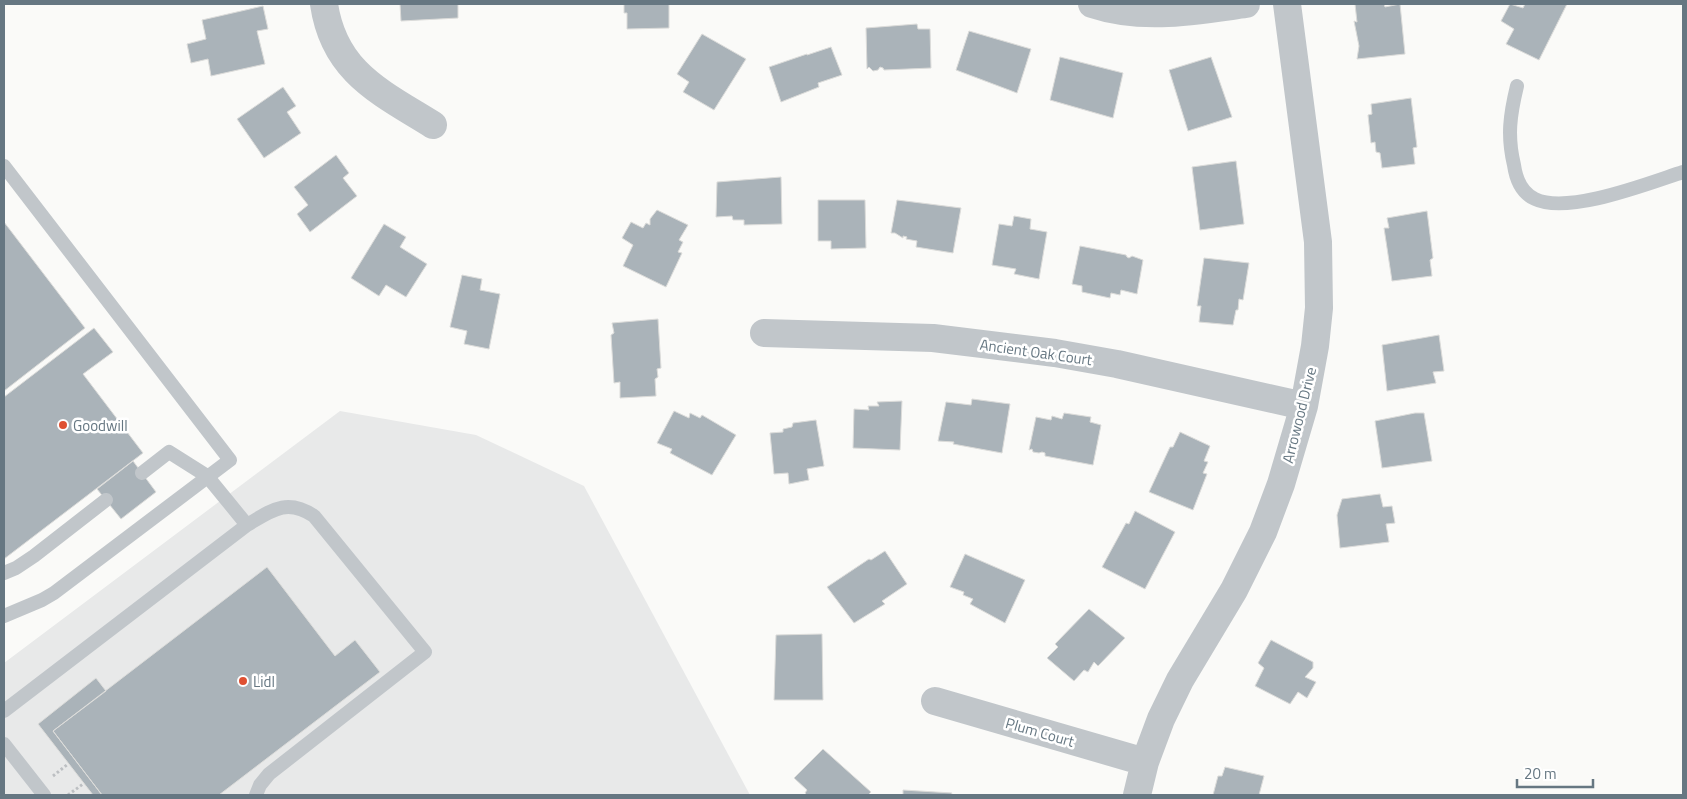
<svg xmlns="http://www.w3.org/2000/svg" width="1687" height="799" viewBox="0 0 1687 799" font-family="'Titillium Web',sans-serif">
  <rect width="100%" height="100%" fill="#fafaf8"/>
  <!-- built -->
  <path fill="#e8e9e9" d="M340,411L476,435L584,486L750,795H4V663Z"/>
  <!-- building -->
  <path fill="#aab3b9" stroke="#dcdcda" d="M400,4H458V18L401,21Z
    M624,4H669V28L627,29V13H624Z
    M1355,4H1384L1385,7L1400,4L1405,54L1357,59L1359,46L1354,21L1357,22Z
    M1510,4L1523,8L1525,4H1567L1539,60L1506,44L1514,29L1501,21Z
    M263,6L268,29L257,31L265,64L211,76L208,59L191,63L187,44L206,39L202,20Z
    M917,24L918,29H930L931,68L884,70L883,68L880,67L878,70L873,71L869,67L867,69L866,28Z
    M969,31L1031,49L1017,93L956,70Z
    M702,34L746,59L714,110L683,92L689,82L677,74Z
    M831,47L842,75L818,83L819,87L781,102L769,67L807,54V55Z
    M1060,57L1123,73L1113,118L1050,100Z
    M1211,57L1232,117L1188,131L1169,70Z
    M283,87L296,106L287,112L301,133L264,158L237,119Z
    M1411,98L1417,147L1413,148L1415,164L1382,168L1380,153L1376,152L1375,142L1371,143L1368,115L1372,114L1371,104Z
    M336,155L349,173L343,178L357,196L310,232L297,214L308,205L294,187Z
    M1236,161L1244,224L1200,230L1192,167Z
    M781,177L782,224L744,225V220H733L732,216L716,217L717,182Z
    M818,200H865L866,248L831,249V241H818Z
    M897,200L961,208L953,253L916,247L917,241L906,239L907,237L903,236V238L895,233H891Z
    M657,210L688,225L679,240L683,242L678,252L682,253L666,287L623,266L633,245L622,238L631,222L643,228L646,223L650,225V219Z
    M1427,211L1433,258L1430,260L1432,276L1392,281L1384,228H1389L1387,218Z
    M1014,216L1031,219L1030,229L1047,232L1039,279L1014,274L1016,269L992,265L999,224L1012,226Z
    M4,222L85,328L4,391Z
    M384,224L406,237L400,247L427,264L406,297L386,285L379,296L351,278Z
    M1080,246L1126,255L1127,257L1129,258L1132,256L1143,260L1137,294L1121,290L1120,295L1111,293L1110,298L1082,292V286L1072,284Z
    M1204,258L1249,263L1243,300L1239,299L1238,310H1236L1233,325L1199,322L1201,306H1197Z
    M462,275L482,279L480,290L500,294L489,349L464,344L467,331L450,327Z
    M658,319L661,368L657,369L658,377L655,379L656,396L620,398V382L614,383L611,335L614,333L612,323Z
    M94,328L113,352L83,374L143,453L4,559V397Z
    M1439,335L1444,371L1433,372L1436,383L1387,391L1382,345Z
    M972,399L1010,404L1002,453L953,444L954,442L938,441L946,402L971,405Z
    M902,401L900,450L853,448L854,409L869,410L868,406H879L877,402Z
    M674,411L689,418L690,413L700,418L702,415L736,435L712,475L670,453L672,449L657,443Z
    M1064,413L1091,417L1090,422L1101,425L1093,465L1045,456V453L1042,452L1039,453L1033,452L1032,449L1029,450L1036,417L1051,420L1052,416L1062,419Z
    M1415,413H1424L1432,461L1382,468L1375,421Z
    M816,420L824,466L807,469L809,480L789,484L788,473L774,474L770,433L783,432V429L792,427L793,423Z
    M1180,432L1210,446L1204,461L1208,462L1203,473L1207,474L1193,510L1149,492L1170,447H1173Z
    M133,461L156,492L121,519L97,489Z
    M1380,494L1383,507L1392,506L1395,523L1386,524L1389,542L1340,548L1337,515L1342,499Z
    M1135,511L1175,532L1145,589L1102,567L1126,523L1129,524Z
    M885,551L907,584L882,601L885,604L854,623L827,587L869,559L871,560Z
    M965,554L1025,580L1005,623L970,604L973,599L963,595L964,592L950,587Z
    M267,567L335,656L355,640L380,672L219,795H102L53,731Z
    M1089,609L1125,638L1098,666L1094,662L1088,672L1084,670L1074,681L1047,658L1058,647L1055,644Z
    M822,634L823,700H774L776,635Z
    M1271,640L1313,662V668L1305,677L1316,682L1307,698L1298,692L1290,704L1255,686L1264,668L1258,663Z
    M96,678L106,691L53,731L102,795H93L38,724Z
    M823,749L871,792L868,795H807L805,793L807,790L794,778Z
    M1225,767L1264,776L1259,795H1213L1218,776H1222Z
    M903,790L952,793L951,795H903Z"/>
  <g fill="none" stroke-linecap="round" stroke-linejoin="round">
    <!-- path -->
    <path stroke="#bcbfc2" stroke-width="3" stroke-dasharray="2.5 2.5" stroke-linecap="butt" d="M53,776L68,764
      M68,795L83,784"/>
    <!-- lane -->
    <path stroke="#c1c6ca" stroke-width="14" d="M1517,86C1510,115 1507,136 1514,165C1516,179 1522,193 1535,199C1568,215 1649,183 1683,172
      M4,166L230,460L54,593L42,600L4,616
      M142,473L169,452L207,476L247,525
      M4,573L16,568L34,556L106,500
      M4,711L247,525C272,510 287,498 314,516L425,652L269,774L260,785L256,795
      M4,744L44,795"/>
    <!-- street -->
    <path stroke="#c1c6ca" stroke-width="28" d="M324,4C334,72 380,92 433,125
      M1092,4C1143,21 1195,11 1246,4
      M764,333L933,338L1055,353L1117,364L1304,406
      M935,701L1145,762
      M1137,795L1145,762L1161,719L1180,680L1234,590L1263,532L1281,484L1304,406L1315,346L1319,308L1318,242L1287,4"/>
  </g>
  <!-- markers -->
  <g fill="#df5032" stroke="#fff" stroke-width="2">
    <circle cx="63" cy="425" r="5"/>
    <circle cx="243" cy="681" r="5"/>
  </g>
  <g text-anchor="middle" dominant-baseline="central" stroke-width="5" stroke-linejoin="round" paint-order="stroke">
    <!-- street labels -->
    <g font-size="15" fill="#667782" stroke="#fff">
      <text transform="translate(1036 352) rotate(8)">Ancient Oak Court</text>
      <text transform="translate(1299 415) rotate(-76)">Arrowood Drive</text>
      <text transform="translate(1040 732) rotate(16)">Plum Court</text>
    </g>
    <!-- poi labels -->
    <g font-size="15" fill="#667782" stroke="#fff" text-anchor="start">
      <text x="73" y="425">Goodwill</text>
      <text x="253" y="681">Lidl</text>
    </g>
  </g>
  <!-- border -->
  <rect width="1687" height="799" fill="none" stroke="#667782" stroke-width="10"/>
  <!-- scale -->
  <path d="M1517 779v8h76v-8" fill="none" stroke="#667782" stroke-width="2.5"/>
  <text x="1524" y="779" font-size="15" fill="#667782" stroke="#ffffff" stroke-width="4" paint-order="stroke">20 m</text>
</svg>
